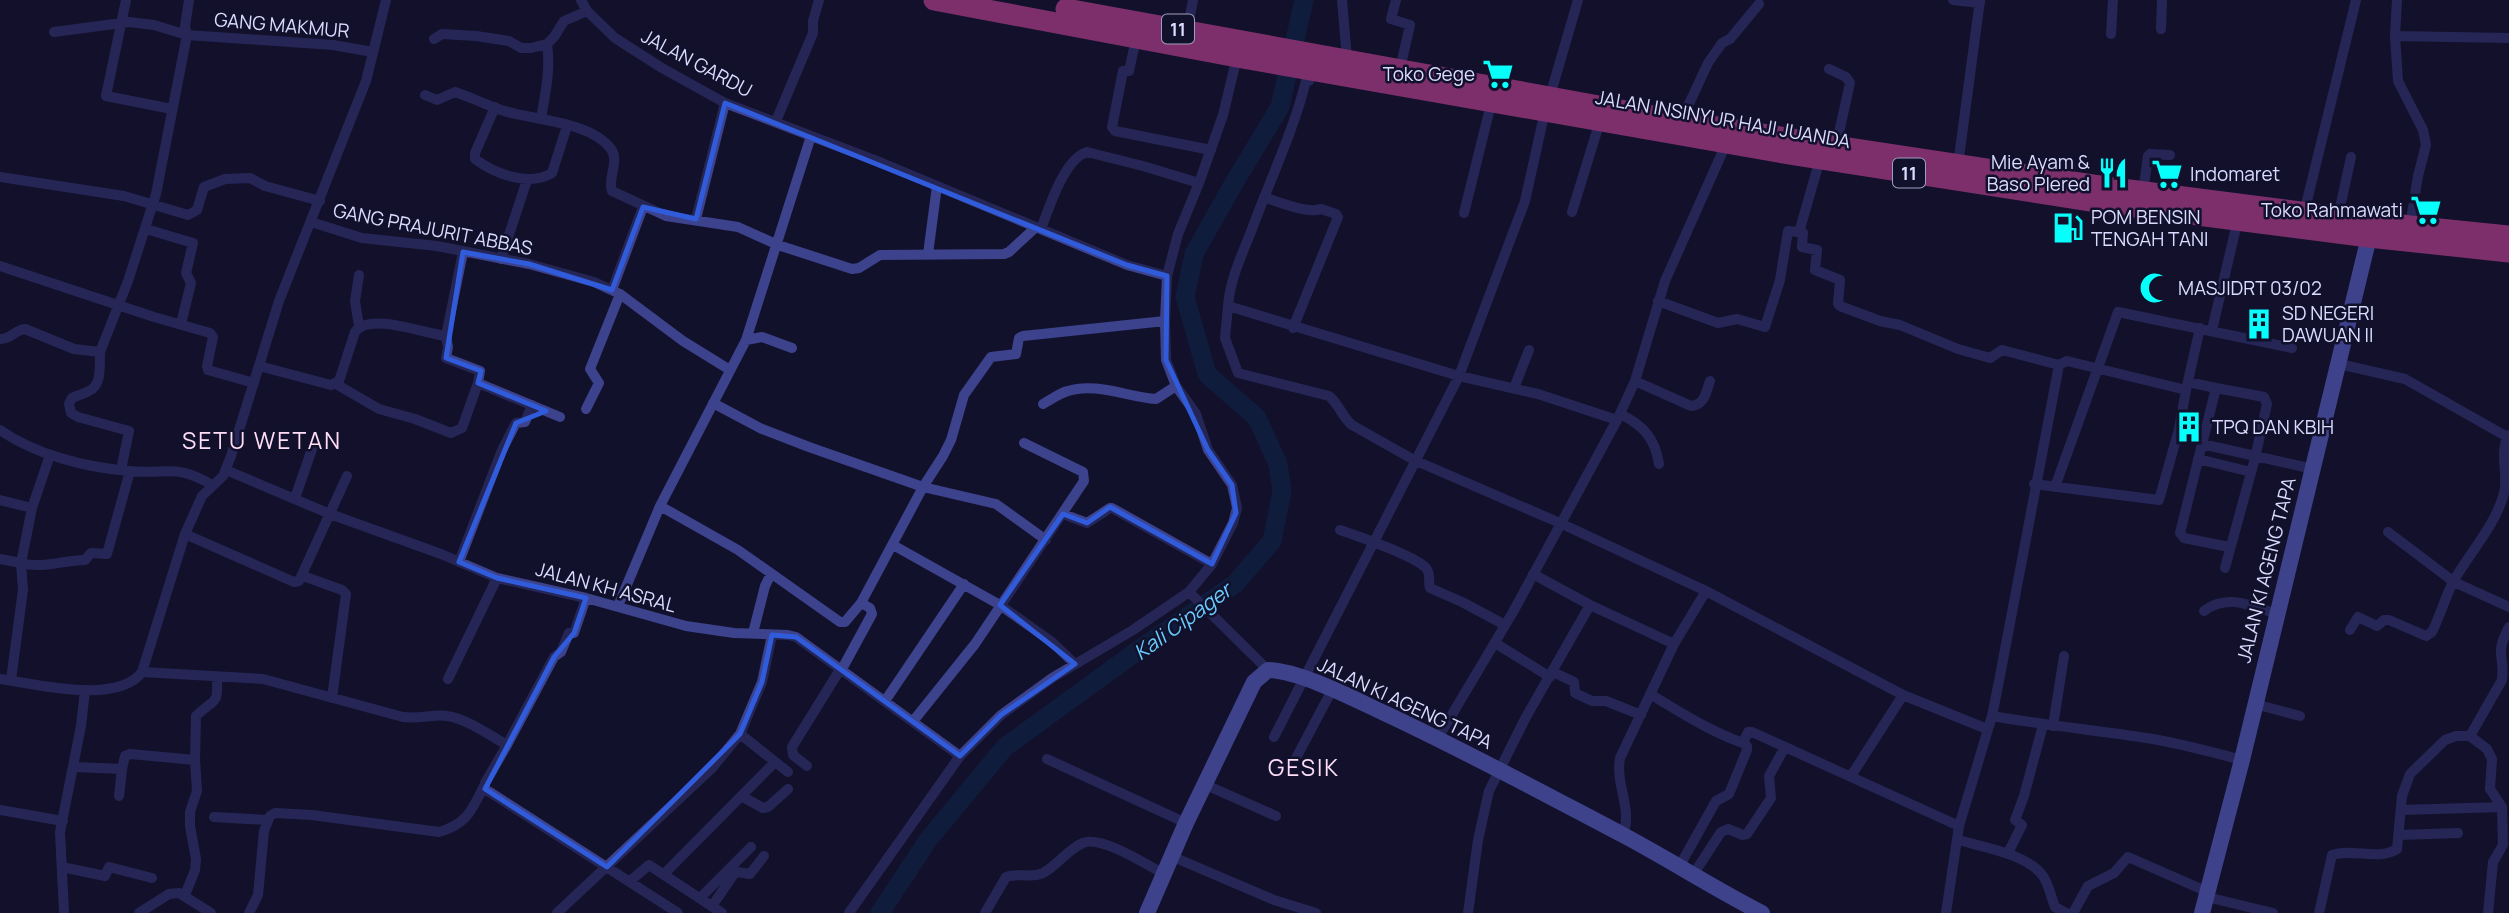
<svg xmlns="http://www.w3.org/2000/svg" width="2509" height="913" viewBox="0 0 2509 913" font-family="Manrope,sans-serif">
  <rect width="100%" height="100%" fill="#12112c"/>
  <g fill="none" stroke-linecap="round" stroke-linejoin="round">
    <!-- river -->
    <path stroke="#0c2c4f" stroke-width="19" d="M880,913L928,840L1005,747L1151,641L1235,584L1272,541L1282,491L1278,464L1257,418L1207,374L1185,297L1194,254L1234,183L1280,107L1304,0"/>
    <!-- street -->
    <path stroke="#3c428b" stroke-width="10" d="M126,0L106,96L172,109
      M581,0L587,11L615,38L662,68L725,103L882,163L1127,265L1167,276L1165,321L1166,360L1176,386L1196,414L1208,450L1232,485L1237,508L1233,523L1212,564L1189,592L1133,630L1052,678L1001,715L960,756L849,913
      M1342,0L1347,59
      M1396,0L1391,19L1410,25L1400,69
      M1953,0L1980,3
      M2397,0L2395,36L2398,81L2423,130L2426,145L2418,176L2410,226
      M2161,29L2162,0
      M1187,31L1193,0
      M54,32L129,22L154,25L187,35L333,45L373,52
      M2111,34L2113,0
      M2395,36L2509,38
      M434,39L442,34L476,36L509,41L521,48H531L547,44L554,37L564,21L587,11
      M1136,39L1129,71H1123L1122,76L1112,127L1115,131L1211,150
      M1829,69L1846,77L1850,83L1836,146
      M1309,81H1306C1293,132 1270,180 1252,229C1242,255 1230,279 1228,306L1459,376L1538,394L1617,420
      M425,95L437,100L455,92C470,97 485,104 501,110C531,120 591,121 611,149C620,162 607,178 612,191L666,216L738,227L778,245L852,269L859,268L880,255L1004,254L1009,252L1036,227
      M1550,96L1578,0
      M495,107L475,153V159C495,174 529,187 552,173L567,126
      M541,119C545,94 551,70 547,44
      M776,121L813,33V21L819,0
      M1681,121L1708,63L1722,43L1730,39L1759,4
      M1958,165L1980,0
      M0,177L124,196L188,215L197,210L204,187L225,179L250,178L265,186L320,201
      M2143,192L2148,156L2150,154L2170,155
      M1264,197C1278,202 1308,214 1321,209L1336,214L1338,217L1293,328
      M1572,212L1600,121
      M1464,213L1492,100
      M2304,213L2356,0
      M2338,217L2351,157
      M696,219L725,103
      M311,222L362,238L437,246L529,264L594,282L620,294L683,341L730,370
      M146,229L193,243L186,273L191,283L181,324
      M1041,229C1049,208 1064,159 1087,152L1143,166L1199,183
      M1798,232L1803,233L1802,247L1817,250L1815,270L1840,280L1838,304L1840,306L1880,321L1900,325L1958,349L1990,358L2002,350L2059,365
      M928,254L937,186
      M501,259L527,180
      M0,266L154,317L210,333L213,337L207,366L208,370L254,383
      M359,275L355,301L359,326
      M1167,276L1178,234L1199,183L1223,115L1237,57
      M612,290L643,207
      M1658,301L1718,323L1737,319L1765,327L1780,280L1788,231L1798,232L1800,229L1820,159
      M1228,306L1225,338L1238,373L1329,396C1339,404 1342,417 1352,425L1414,460L1560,523L1706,591L1903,695L1987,729
      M2212,330L2238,219
      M446,336L448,347L446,358L480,371L478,383
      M0,339C10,340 15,330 25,329L74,349L100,352L128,281L156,194L187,35L185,26L189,0
      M746,340L762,337L792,348
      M100,352C99,363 103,385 89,391C84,394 78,395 72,398L69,404L71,413L78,417L129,431L121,470
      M2339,364L2405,379L2509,438
      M259,366L331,385L339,381L355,332C369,312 423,333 446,336L463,252
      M1635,381L1691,406C1705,405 1706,392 1710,381
      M2188,382L2216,388
      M336,384L379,409L415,419L451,433L462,428L478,383L560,417
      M1514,388L1529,350
      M713,403L762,429L809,447L923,487L996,504L1046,540
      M1043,404C1051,400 1059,393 1068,391C1095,382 1128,397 1156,399L1176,386
      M586,409L599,383L590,369L620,294
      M1620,414C1643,425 1655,438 1659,464
      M0,430C36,455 85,467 128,471C166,475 175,463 212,485
      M2202,444L2313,469
      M2198,459L2251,472
      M226,470L330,514L441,554L497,578L586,598L686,626L734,633L788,635L796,637L960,756
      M2034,484L2159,500L2179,429L2186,390
      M2055,487L2118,312L2292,348
      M295,498L312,449
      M0,500L32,508L50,455
      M660,506L738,550L840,622H845L861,603L923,487L943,456L951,440L964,395L991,357L1016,354L1019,338L1023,336L1165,321
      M1063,514L1087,523L1110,508H1112L1212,564
      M1340,530C1358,536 1415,556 1426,568C1431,573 1428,582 1430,588L1462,602L1505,625
      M2388,532L2454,582L2509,607
      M185,534L294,582L299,581L347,476
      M893,545L1000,605L1052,642L1075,664
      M0,559L21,563L32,508
      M459,562L502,450L516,423L525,422L532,405
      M2225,568L2255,458L2267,404L2264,397L2216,388L2180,533L2184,538L2229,547
      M1533,574L1590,605L1674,644
      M303,576L342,590L346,594L332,698
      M1189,592L1268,670
      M618,606L660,506L746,340L811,136
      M2204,611C2227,593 2252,606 2277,614
      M2350,630L2358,617L2377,626L2384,620H2389L2426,636L2432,632C2440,616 2445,598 2453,582C2468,555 2497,523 2504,493C2509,474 2498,452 2509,435
      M753,633L765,586L771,574
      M1495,643L1550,677
      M842,669L872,614L870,608L861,603
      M142,672L263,679L403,717C420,719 434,714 447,716C465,718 491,736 507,745L485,783V789L678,913
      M1553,672L1574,682L1575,693L1592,701H1606L1641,715
      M0,679C36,684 118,705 142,672L185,534L202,496L223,476L231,456L279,301L366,81L386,0
      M448,679L497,578
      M11,680L23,590L21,563C43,569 63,560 85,560L91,553L107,554L130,471
      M1650,694C1680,712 1709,731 1743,743L1748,732H1752L1959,826
      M885,701L964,584
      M2255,704L2300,716
      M1992,716C2043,725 2095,730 2147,738C2179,743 2211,752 2242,760
      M914,720L975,644L1084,481L1083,472L1024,443
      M2053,726L2064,656
      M740,734L788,772
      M1274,737L1459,376L1525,201L1545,111
      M1438,738L1513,612L1617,420L1635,381L1665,281L1726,144
      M507,745L554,657L561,652L569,633H574L586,598
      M1296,758L1332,690
      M1047,759L1186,823
      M807,766L793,755L792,747L841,668
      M74,767L122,769L125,756L130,754L195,760L196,716C215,697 218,708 217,677
      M1851,776L1903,695
      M1206,785L1276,816
      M119,796L122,769
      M741,796L763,808L768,807L788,789
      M0,810L63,821
      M2401,810L2502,807
      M214,817L267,820
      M1623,835C1633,809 1615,785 1620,758L1674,644L1706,591
      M2399,835L2458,833
      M1958,840C1983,847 2027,854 2043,876C2049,885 2051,897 2055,907L2066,913
      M2008,853L2022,825L2015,820L2024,796L2043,725
      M1171,856L1274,900L1316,913
      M62,867L105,876L109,867L152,878
      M1679,867L1716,801L1729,794L1747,750V746L1743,743
      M664,874L775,762
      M1693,875L1721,832L1728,829L1743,835L1747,834L1771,798L1769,776L1785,747
      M630,881L649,865L722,913
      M185,895L195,870L196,859L190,826V812L197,791L195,760
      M2207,897L2273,913
      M700,898L751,847
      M712,906L734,874L737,872L750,874L764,856
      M64,913L60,832L81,726L85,690
      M139,913L169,894L179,893L211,913
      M249,913L258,895L264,831L270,816L275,813L312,815L439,832C467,824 472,810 484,786
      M557,913L712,768L740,734L762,682L772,635
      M985,913L1006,877C1018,872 1031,879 1043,873C1058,865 1068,849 1083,843C1101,835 1147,865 1164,874
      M1468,913L1478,840L1489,791L1526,717L1590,605
      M1946,913L1959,826L1992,716L1999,681L2059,365L2067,361L2186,390L2200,328
      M2073,913L2088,886L2114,873L2128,857L2208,892
      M2319,913L2332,855C2352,848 2378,861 2397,849L2402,796L2410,774L2445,740L2456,736H2470
      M2488,913L2493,862L2503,845L2502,807L2490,789L2492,759L2487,749L2470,736L2502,680C2505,653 2494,655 2509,627"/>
    <!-- secondary -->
    <path stroke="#727fff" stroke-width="16" d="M1147,913L1186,823L1254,682L1268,670C1300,671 1352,698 1382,712C1464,750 1543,793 1623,835C1670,860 1715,889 1762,913
      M2202,913L2242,760L2369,237"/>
    <!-- highway -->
    <path stroke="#ff56bb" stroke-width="21" d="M934,0L1237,57L1795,155L2104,203L2369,237L2509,252
      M1066,9L1681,121L1836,146L2106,187L2410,226L2509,236"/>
  </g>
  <!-- marked area -->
  <path d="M0 0H2509V913H0ZM725,103L1127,265L1167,276L1166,360L1208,450L1232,485L1236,513L1212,564L1110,507L1087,523L1063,514L1000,605L1075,664L1001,715L960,756L796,637L772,635L762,682L740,734L607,867L485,789L554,657L574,633L586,598L497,578L459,562L516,423L546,411L478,383L481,371L446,358L463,252L529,264L612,290L643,207L696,219Z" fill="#12112c" fill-opacity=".55" fill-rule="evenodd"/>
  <path fill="none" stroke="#305cdc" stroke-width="5" stroke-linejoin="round" d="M725,103L1127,265L1167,276L1166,360L1208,450L1232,485L1236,513L1212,564L1110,507L1087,523L1063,514L1000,605L1075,664L1001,715L960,756L796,637L772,635L762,682L740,734L607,867L485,789L554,657L574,633L586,598L497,578L459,562L516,423L546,411L478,383L481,371L446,358L463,252L529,264L612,290L643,207L696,219Z"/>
  <!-- icons -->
  <defs>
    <g id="supermarket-bare" transform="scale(2.415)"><path d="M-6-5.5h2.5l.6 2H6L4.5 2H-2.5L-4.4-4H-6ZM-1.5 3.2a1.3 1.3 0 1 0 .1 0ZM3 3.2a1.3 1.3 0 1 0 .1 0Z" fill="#07fffb" stroke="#12112c" stroke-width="2.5" paint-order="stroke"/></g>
    <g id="restaurant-bare" transform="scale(2.415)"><path d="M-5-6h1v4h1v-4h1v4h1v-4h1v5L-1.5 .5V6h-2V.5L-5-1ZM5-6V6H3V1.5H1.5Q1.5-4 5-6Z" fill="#07fffb" stroke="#12112c" stroke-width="2.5" paint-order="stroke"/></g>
    <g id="fuel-bare" transform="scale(2.415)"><path d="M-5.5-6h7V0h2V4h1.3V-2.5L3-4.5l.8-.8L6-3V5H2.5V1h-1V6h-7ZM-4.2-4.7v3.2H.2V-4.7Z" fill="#07fffb" stroke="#12112c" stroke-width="2.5" paint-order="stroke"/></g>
    <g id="mosque-bare" transform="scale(2.415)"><path d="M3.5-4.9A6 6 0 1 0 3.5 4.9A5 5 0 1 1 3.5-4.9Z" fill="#07fffb" stroke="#12112c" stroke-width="2.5" paint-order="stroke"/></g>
    <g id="building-bare" transform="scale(2.415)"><path d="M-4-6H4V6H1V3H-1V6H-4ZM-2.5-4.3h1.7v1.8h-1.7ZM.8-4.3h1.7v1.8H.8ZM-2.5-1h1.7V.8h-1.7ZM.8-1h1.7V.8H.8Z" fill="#07fffb" stroke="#12112c" stroke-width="2.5" paint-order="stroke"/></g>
  </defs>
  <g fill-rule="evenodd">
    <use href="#supermarket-bare" x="1498" y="74"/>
    <use href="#restaurant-bare" x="2113" y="173"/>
    <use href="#supermarket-bare" x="2167" y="174"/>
    <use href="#supermarket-bare" x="2426" y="210"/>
    <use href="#fuel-bare" x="2068" y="228"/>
    <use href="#mosque-bare" x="2155" y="288"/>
    <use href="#building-bare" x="2259" y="324"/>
    <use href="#building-bare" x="2189" y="427"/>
  </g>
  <g text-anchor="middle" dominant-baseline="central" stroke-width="5" stroke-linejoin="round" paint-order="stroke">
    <!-- shield labels -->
    <g fill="#12112c" stroke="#9f9ec0" stroke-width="2">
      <rect x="1162" y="14.5" width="32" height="29" rx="5"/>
      <rect x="1893" y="158.5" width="32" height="29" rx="5"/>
    </g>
    <g font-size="18" font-weight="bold" fill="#dbdbff">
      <text x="1178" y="29">11</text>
      <text x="1909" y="173">11</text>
    </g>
    <!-- street labels -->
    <g font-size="19" fill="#dbdbff" stroke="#12112c">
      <text transform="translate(282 25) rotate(5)">GANG MAKMUR</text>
      <text transform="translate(697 63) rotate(28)">JALAN GARDU</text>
      <text transform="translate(1723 119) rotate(10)">JALAN INSINYUR HAJI JUANDA</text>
      <text transform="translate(433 229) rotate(11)">GANG PRAJURIT ABBAS</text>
      <text transform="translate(2266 570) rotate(-76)">JALAN KI AGENG TAPA</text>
      <text transform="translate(606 587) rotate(15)">JALAN KH ASRAL</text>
      <text transform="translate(1405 703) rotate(25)">JALAN KI AGENG TAPA</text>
    </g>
    <!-- poi labels -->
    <g font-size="19" fill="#dbdbff" stroke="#12112c" text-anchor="start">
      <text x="1475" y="74" text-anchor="end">Toko Gege</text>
      <text x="2090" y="162" text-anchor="end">Mie Ayam &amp;<tspan x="2090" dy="22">Baso Plered</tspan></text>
      <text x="2190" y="174">Indomaret</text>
      <text x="2403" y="210" text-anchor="end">Toko Rahmawati</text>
      <text x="2091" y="217">POM BENSIN<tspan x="2091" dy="22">TENGAH TANI</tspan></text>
      <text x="2178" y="288">MASJIDRT 03/02</text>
      <text x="2282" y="313">SD NEGERI<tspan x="2282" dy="22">DAWUAN II</tspan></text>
      <text x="2212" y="427">TPQ DAN KBIH</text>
    </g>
    <!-- water labels -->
    <g font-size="21" font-style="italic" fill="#69cbff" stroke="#12112c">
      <text transform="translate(1182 621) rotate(-36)">Kali Cipager</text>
    </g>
    <!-- quarter labels -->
    <g font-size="23" letter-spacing="2" fill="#ffddf7" stroke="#12112c">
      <text x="262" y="440">SETU WETAN</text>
      <text x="1304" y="767">GESIK</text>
    </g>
  </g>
</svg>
